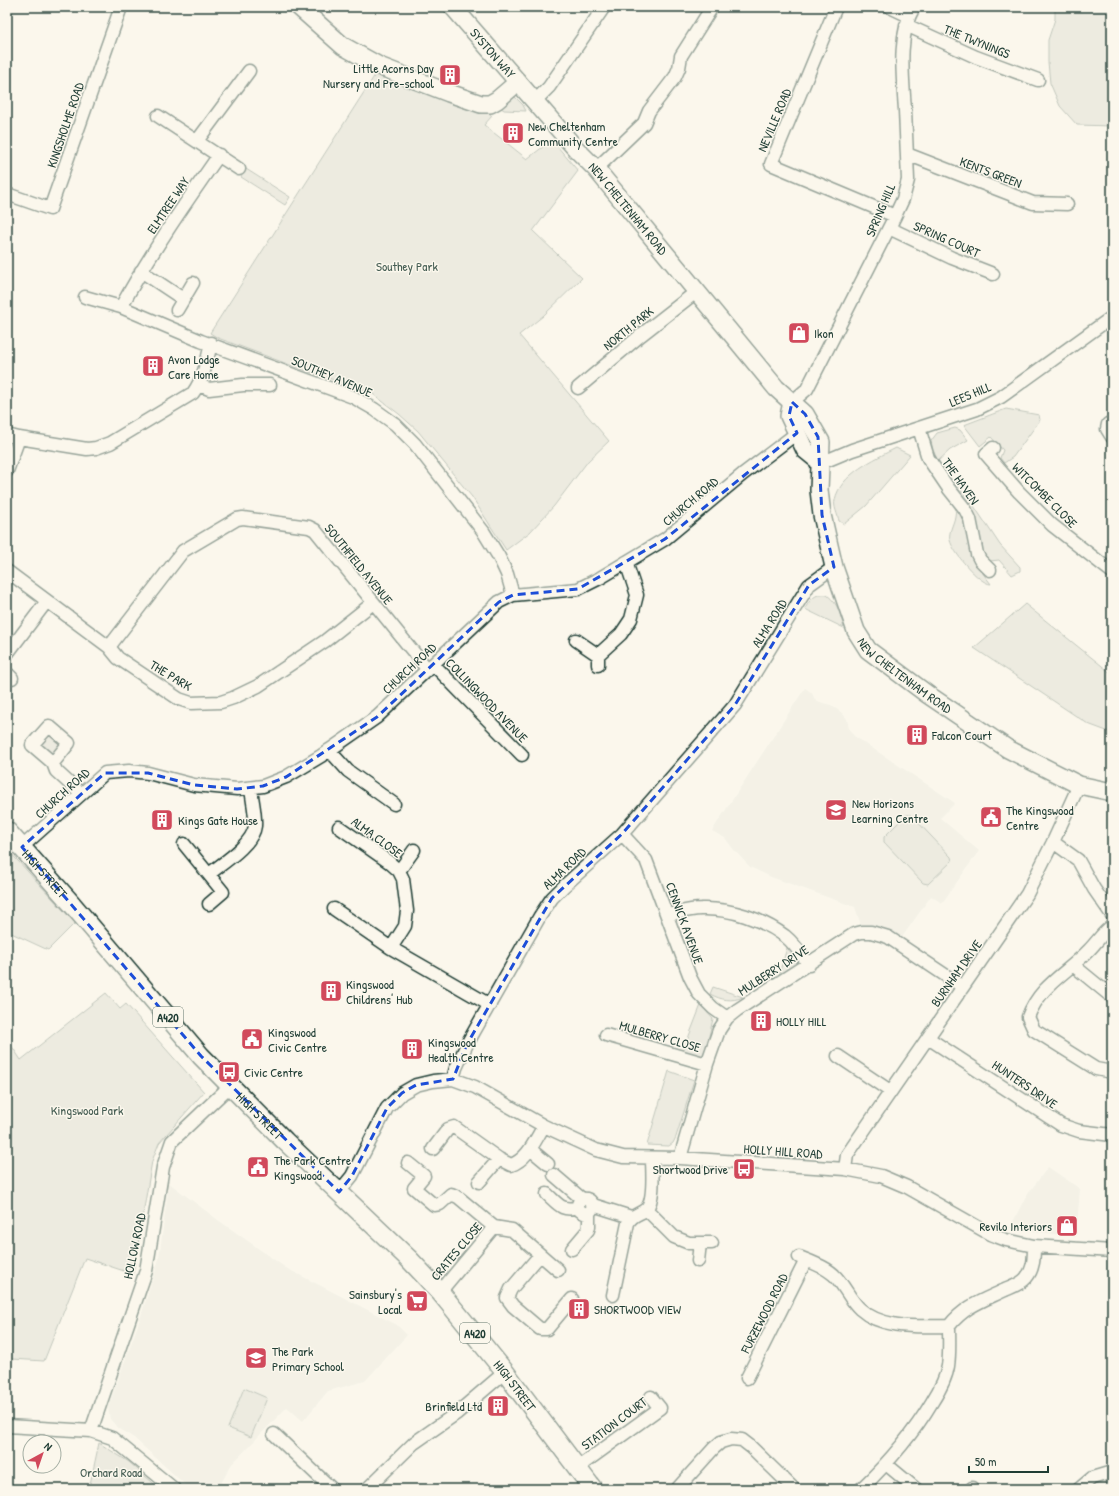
<svg xmlns="http://www.w3.org/2000/svg" width="1119" height="1496" viewBox="0 0 1119 1496" font-family="'Patrick Hand',sans-serif">
  <rect width="100%" height="100%" fill="#fbf7ec"/>
  <filter id="ink" filterUnits="userSpaceOnUse"><feTurbulence type="fractalNoise" baseFrequency=".025" numOctaves="2"/><feDisplacementMap in="SourceGraphic" scale="8" xChannelSelector="R" yChannelSelector="G"/><feConvolveMatrix kernelMatrix="1 2 1 2 8 2 1 2 1" color-interpolation-filters="sRGB"/></filter>
  <g filter="url(#ink)">
    <!-- built -->
    <path fill="#eae9de" d="M805,688L812,693L815,700L823,703L831,705L842,713L847,719L849,729L854,736L955,803L940,818L979,851L942,903L931,896L900,940L862,928L855,907L771,877L750,867L734,850L725,838L712,831Z
      M1048,1167L1080,1189L1076,1237L1010,1228L1025,1198Z
      M169,1183L218,1220L286,1268L397,1325L407,1335L365,1381L328,1391L303,1421L287,1407L231,1465L218,1489H190L134,1438L117,1427L110,1419L108,1408L140,1319L159,1259Z"/>
    <!-- green -->
    <path fill="#dbdcd1" stroke="#7d8c82" d="M1055,7H1112V126L1077,125L1060,106L1050,83L1048,62V40L1055,19Z
      M375,75L449,102L483,109L492,116L484,125L527,159L552,140L578,171L533,231L582,278L543,316L519,335L609,441L588,461L554,506L530,532L506,550L472,497L418,431L399,414L369,391L306,371L218,338L210,333Z
      M515,97L523,105L526,111L504,110L500,107L511,98Z
      M246,169L290,197L285,205L241,177Z
      M1006,409L1039,415L1040,420L1013,457L1004,463L1000,458L1003,450L991,437L980,446L964,425Z
      M955,428L960,430L968,440L950,450L938,461L933,450L931,441L937,433Z
      M896,448L910,455L866,506L844,524L839,521C838,515 833,506 835,500C840,474 875,459 896,448Z
      M950,480L954,482L974,506L1000,545L1020,567V571L1012,575L999,560L990,561L984,558Z
      M955,503C968,520 968,541 975,560C979,569 985,576 991,584C979,584 952,551 950,540C948,532 954,524 955,516C956,512 955,507 955,503Z
      M818,595H827C839,604 840,615 844,628L805,609C808,603 811,598 818,595Z
      M1025,604L1112,674V733L1088,724L974,648Z
      M50,733L60,739L61,745L54,753C49,753 38,747 42,740C44,738 48,735 50,733Z
      M906,815H911L951,857L952,861L928,884L923,883L884,842V837Z
      M7,849L75,923L48,950L7,931Z
      M788,945L797,958V964L777,980Z
      M713,987L743,997C732,1002 721,1000 710,994Z
      M106,993L120,1009L126,1004L204,1092L159,1143L152,1161L133,1274L85,1258L44,1361L12,1359L7,1410V1039L21,1060Z
      M701,1005L713,1019L705,1053L700,1057L682,1054Z
      M669,1071L694,1080L676,1137L673,1143L669,1146L647,1145Z
      M244,1388L267,1398L251,1437L228,1428Z
      M99,1443L129,1462L160,1489H89Z"/>
    <g fill="none" stroke-linecap="round" stroke-linejoin="round">
      <!-- street casing -->
      <g stroke="#1f3d34" stroke-width="15">
        <path id="street" d="M836,7L771,164L895,216
          M890,7L909,16
          M906,25L976,57L1038,80
          M535,101L549,87L604,7
          M158,116L239,169
          M197,141L249,71
          M907,154L1033,203L1067,204
          M596,169L644,123L649,111L675,77L679,68L681,56L712,7
          M7,194L50,209L121,7
          M889,228L952,258L993,274
          M141,271L183,299
          M85,297L121,307L201,341L353,397L374,409L395,424L415,444L483,531L499,557L507,574L513,595
          M121,307C150,254 184,205 219,155
          M177,310L193,283
          M199,385L209,389L243,385H270
          M578,388L641,335L696,292
          M792,402L807,389L895,216L903,199L908,180C907,157 906,133 905,110C903,78 897,35 914,7
          M1112,422L1108,424L1107,429L1112,437
          M919,428L928,458L949,489L965,509L970,519L977,554L980,560L990,570
          M7,435L19,438L87,449L96,448L110,443L193,393C204,378 207,361 211,343
          M993,448L986,454L1019,492L1052,525L1112,572
          M821,463L852,450L977,409L1001,397L1112,317
          M7,471L19,438
          M7,571L109,647L118,658L179,699L191,703L221,702L233,698L258,686L325,641L373,603
          M576,640L598,655V665
          M109,647L183,551L237,519L243,518L309,527L315,530L428,670
          M7,654L47,601
          M598,655L621,634L631,619L637,595L626,562
          M433,664L522,755
          M7,673L12,678
          M329,750L348,771L394,804
          M53,763L69,743L49,726L32,745L53,763L56,771L81,794
          M339,827L389,862L399,871L403,879L407,911L405,926L391,948
          M622,834L646,860L690,977L699,994L713,1008L727,1018
          M1053,842L1078,860L1094,889L1112,915
          M184,844L223,892L209,904
          M22,847L105,773L129,771L148,773L194,785L237,789L263,786L286,777L321,756L377,717L499,602L513,595L578,589L600,578L665,539L743,474L797,433
          M399,871L414,850
          M209,874C223,863 253,844 255,826C256,814 252,800 251,788
          M334,909L391,948L490,1005
          M668,915C678,913 690,909 701,909C730,908 762,919 785,936C795,944 802,955 809,965
          M1112,926C1103,932 1097,942 1089,950C1066,974 1040,985 1028,1017L1034,1030L1096,1069L1112,1072
          M1073,965L1112,997
          M606,1035L707,1064
          M928,1038L1061,1125L1079,1131L1112,1135
          M838,1056L890,1091
          M453,1079L456,1068L467,1044L540,916L552,898L564,886L622,834L735,705L809,585L834,567
          M433,1149L448,1129L454,1127L499,1159L511,1165C528,1159 535,1140 544,1126
          M530,1149L548,1164
          M680,1158L707,1064L719,1030L727,1018L737,1010L854,934L862,932H871L888,937L963,987
          M408,1163L424,1176L414,1188L434,1205L440,1204L451,1194L458,1197L494,1227L440,1292
          M845,1169L847,1155L1027,894L1053,842L1079,785
          M554,1175L582,1199
          M479,1182L499,1159
          M339,1192L352,1176L387,1108L402,1093L416,1085L433,1081L453,1079L475,1087L544,1126L596,1150L623,1157L680,1158L845,1169L881,1176L907,1187L990,1234L1006,1240L1034,1246L1112,1251
          M547,1194C558,1204 562,1212 578,1207
          M593,1205C592,1210 589,1216 582,1212C571,1206 585,1190 593,1205L631,1217
          M646,1209L674,1237L689,1243H712
          M494,1227L512,1230L558,1270
          M572,1249L588,1230L589,1226V1213
          M540,1255L511,1289L507,1298L513,1306L540,1329H547L572,1299
          M799,1257C811,1262 827,1267 836,1277C845,1287 850,1300 860,1309C883,1330 920,1326 949,1326
          M698,1261L700,1243
          M613,1295L628,1223C633,1213 641,1215 647,1208C655,1198 652,1171 652,1158
          M747,1378L806,1260
          M7,1426L91,1431L112,1438L174,1489
          M91,1431L146,1271L163,1167L172,1141L230,1086
          M274,1434L332,1489
          M886,1464L916,1489
          M577,1468L660,1408L651,1397
          M367,1489L414,1443L457,1413L505,1372
          M677,1489L714,1448L721,1442L731,1439L742,1440L751,1447L794,1489
          M861,1489C889,1462 912,1436 932,1402C939,1391 946,1379 948,1366C950,1353 949,1339 949,1326C965,1306 982,1301 1005,1290C1012,1287 1021,1284 1026,1278C1034,1269 1034,1257 1034,1246
          M972,1489V1488
          M1079,1489L1092,1478L1112,1472"/>
      </g>
      <!-- secondary casing -->
      <g stroke="#1f3d34" stroke-width="20">
        <g id="secondary">
          <path d="M299,7L343,46L379,66L449,93L481,104H490L497,100L518,82"/>
          <path id="s1" d="M453,7L576,149L596,169L776,388L805,414L821,442L819,490L822,515L834,567L856,631L868,650L927,694L1008,749L1079,785L1112,792"/>
          <path d="M792,402L789,416L805,450L821,463"/>
        </g>
      </g>
      <!-- primary casing -->
      <g stroke="#1f3d34" stroke-width="21">
        <g id="primary">
          <path id="s2" d="M7,831L71,903L201,1056L285,1141L408,1258L440,1292L505,1372L593,1489"/>
        </g>
      </g>
      <!-- street -->
      <use href="#street" stroke="#fbf7ec" stroke-width="12"/>
      <!-- secondary -->
      <use href="#secondary" stroke="#fbf7ec" stroke-width="17"/>
      <!-- primary -->
      <use href="#primary" stroke="#fbf7ec" stroke-width="18"/>
    </g>
  </g>
  <!-- marked area -->
  <path d="M0 0H1119V1496H0ZM792,402L805,414L818,437L822,515L834,567L809,585L735,705L622,834L552,898L467,1044L453,1079L416,1085L402,1093L387,1108L352,1176L339,1192L201,1056L22,847L105,773H148L194,785L237,789L263,786L286,777L377,717L499,602L513,595L578,589L665,539L797,433L789,416Z" fill="#fbf7ec" fill-opacity=".55" fill-rule="evenodd"/>
  <path fill="none" stroke="#1d4ed8" stroke-width="3" stroke-dasharray="8 5" stroke-linejoin="round" d="M792,402L805,414L818,437L822,515L834,567L809,585L735,705L622,834L552,898L467,1044L453,1079L416,1085L402,1093L387,1108L352,1176L339,1192L201,1056L22,847L105,773H148L194,785L237,789L263,786L286,777L377,717L499,602L513,595L578,589L665,539L797,433L789,416Z"/>
  <!-- icons -->
  <defs>
    <g id="building-square" transform="scale(1.15)"><rect x="-9" y="-9" width="18" height="18" rx="4" fill="#d1495b" stroke="#fbf7ec"/><path d="M-4-6H4V6H1V3H-1V6H-4ZM-2.5-4.3h1.7v1.8h-1.7ZM.8-4.3h1.7v1.8H.8ZM-2.5-1h1.7V.8h-1.7ZM.8-1h1.7V.8H.8Z" fill="#fff"/></g>
    <g id="shop-square" transform="scale(1.15)"><rect x="-9" y="-9" width="18" height="18" rx="4" fill="#d1495b" stroke="#fbf7ec"/><path d="M-5-2.5h2.3a2.7 3.5 0 0 1 5.4 0H5L5.5 6h-11ZM-1.5-2.5h3a1.5 2.3 0 0 0-3 0Z" fill="#fff"/></g>
    <g id="school-square" transform="scale(1.15)"><rect x="-9" y="-9" width="18" height="18" rx="4" fill="#d1495b" stroke="#fbf7ec"/><path d="M0-5L7-2L0 1L-7-2ZM-4 1L0 2.5L4 1V4Q0 6-4 4Z" fill="#fff"/></g>
    <g id="civic-square" transform="scale(1.15)"><rect x="-9" y="-9" width="18" height="18" rx="4" fill="#d1495b" stroke="#fbf7ec"/><path d="M-.6-6.5H3V-4.5H.6V-3L4-1V1h2V6H-6V1h2V-1L-.6-3ZM-1.2 2.5V6h2.4V2.5Z" fill="#fff"/></g>
    <g id="bus-square" transform="scale(1.15)"><rect x="-9" y="-9" width="18" height="18" rx="4" fill="#d1495b" stroke="#fbf7ec"/><path d="M-5-6H5V4H4V6H2V4H-2V6H-4V4H-5ZM-3.5-4V0h7V-4ZM-3.5 1.2v1.5H-2V1.2ZM2 1.2v1.5H3.5V1.2Z" fill="#fff"/></g>
    <g id="supermarket-square" transform="scale(1.15)"><rect x="-9" y="-9" width="18" height="18" rx="4" fill="#d1495b" stroke="#fbf7ec"/><path d="M-6-5.5h2.5l.6 2H6L4.5 2H-2.5L-4.4-4H-6ZM-1.5 3.2a1.3 1.3 0 1 0 .1 0ZM3 3.2a1.3 1.3 0 1 0 .1 0Z" fill="#fff"/></g>
  </defs>
  <g fill-rule="evenodd">
    <use href="#building-square" x="450" y="75"/>
    <use href="#building-square" x="513" y="133"/>
    <use href="#shop-square" x="799" y="333"/>
    <use href="#building-square" x="153" y="366"/>
    <use href="#building-square" x="917" y="735"/>
    <use href="#school-square" x="836" y="810"/>
    <use href="#civic-square" x="991" y="817"/>
    <use href="#building-square" x="162" y="820"/>
    <use href="#building-square" x="331" y="991"/>
    <use href="#building-square" x="761" y="1021"/>
    <use href="#civic-square" x="252" y="1039"/>
    <use href="#building-square" x="412" y="1049"/>
    <use href="#bus-square" x="229" y="1072"/>
    <use href="#civic-square" x="258" y="1167"/>
    <use href="#bus-square" x="744" y="1169"/>
    <use href="#shop-square" x="1067" y="1226"/>
    <use href="#supermarket-square" x="417" y="1301"/>
    <use href="#building-square" x="579" y="1309"/>
    <use href="#school-square" x="256" y="1358"/>
    <use href="#building-square" x="498" y="1406"/>
  </g>
  <g text-anchor="middle" dominant-baseline="central" stroke-width="3" stroke-linejoin="round" paint-order="stroke">
    <!-- shield labels -->
    <g fill="#fbf7ec" stroke="#61756b" stroke-width="1">
      <rect x="153" y="1007" width="30" height="20" rx="3"/>
      <rect x="460" y="1323" width="30" height="20" rx="3"/>
    </g>
    <g font-size="12" font-weight="bold" fill="#1f3d34">
      <text x="168" y="1017">A420</text>
      <text x="475" y="1333">A420</text>
    </g>
    <!-- street labels -->
    <g font-size="13" fill="#1f3d34" stroke="#fbf7ec">
      <text transform="translate(977 41) rotate(22)">THE TWYNINGS</text>
      <text stroke="none"><textPath href="#s1" startOffset="61">SYSTON WAY</textPath></text>
      <text transform="translate(774 120) rotate(-67)">NEVILLE ROAD</text>
      <text transform="translate(65 125) rotate(-71)">KINGSHOLME ROAD</text>
      <text transform="translate(991 172) rotate(21)">KENTS GREEN</text>
      <text transform="translate(168 205) rotate(-56)">ELMTREE WAY</text>
      <text stroke="none"><textPath href="#s1" startOffset="267">NEW CHELTENHAM ROAD</textPath></text>
      <text transform="translate(880 210) rotate(-67)">SPRING HILL</text>
      <text transform="translate(947 239) rotate(24)">SPRING COURT</text>
      <text transform="translate(628 328) rotate(-39)">NORTH PARK</text>
      <text transform="translate(332 376) rotate(23)">SOUTHEY AVENUE</text>
      <text transform="translate(970 394) rotate(-23)">LEES HILL</text>
      <text transform="translate(961 481) rotate(55)">THE HAVEN</text>
      <text transform="translate(1045 495) rotate(45)">WITCOMBE CLOSE</text>
      <text transform="translate(690 501) rotate(-40)">CHURCH ROAD</text>
      <text transform="translate(359 564) rotate(51)">SOUTHFIELD AVENUE</text>
      <text transform="translate(769 623) rotate(-58)">ALMA ROAD</text>
      <text transform="translate(409 668) rotate(-43)">CHURCH ROAD</text>
      <text stroke="none"><textPath href="#s1" startOffset="832">NEW CHELTENHAM ROAD</textPath></text>
      <text transform="translate(171 675) rotate(31)">THE PARK</text>
      <text transform="translate(487 700) rotate(46)">COLLINGWOOD AVENUE</text>
      <text transform="translate(62 793) rotate(-42)">CHURCH ROAD</text>
      <text transform="translate(377 837) rotate(36)">ALMA CLOSE</text>
      <text transform="translate(564 868) rotate(-44)">ALMA ROAD</text>
      <text stroke="none"><textPath href="#s2" startOffset="57">HIGH STREET</textPath></text>
      <text transform="translate(685 923) rotate(70)">CENNICK AVENUE</text>
      <text transform="translate(773 970) rotate(-33)">MULBERRY DRIVE</text>
      <text transform="translate(956 973) rotate(-55)">BURNHAM DRIVE</text>
      <text transform="translate(660 1036) rotate(16)">MULBERRY CLOSE</text>
      <text transform="translate(1025 1084) rotate(34)">HUNTERS DRIVE</text>
      <text stroke="none"><textPath href="#s2" startOffset="381">HIGH STREET</textPath></text>
      <text transform="translate(783 1151) rotate(4)">HOLLY HILL ROAD</text>
      <text transform="translate(134 1246) rotate(-78)">HOLLOW ROAD</text>
      <text transform="translate(456 1251) rotate(-50)">CRATES CLOSE</text>
      <text transform="translate(764 1313) rotate(-63)">FURZEWOOD ROAD</text>
      <text stroke="none"><textPath href="#s2" startOffset="753">HIGH STREET</textPath></text>
      <text transform="translate(614 1423) rotate(-37)">STATION COURT</text>
    </g>
    <!-- poi labels -->
    <g font-size="13" fill="#1f3d34" stroke="#fbf7ec" text-anchor="start">
      <text x="434" y="68" text-anchor="end">Little Acorns Day<tspan x="434" dy="15">Nursery and Pre-school</tspan></text>
      <text x="528" y="126">New Cheltenham<tspan x="528" dy="15">Community Centre</tspan></text>
      <text x="814" y="333">Ikon</text>
      <text x="168" y="359">Avon Lodge<tspan x="168" dy="15">Care Home</tspan></text>
      <text x="932" y="735">Falcon Court</text>
      <text x="852" y="803">New Horizons<tspan x="852" dy="15">Learning Centre</tspan></text>
      <text x="1006" y="810">The Kingswood<tspan x="1006" dy="15">Centre</tspan></text>
      <text x="178" y="820">Kings Gate House</text>
      <text x="346" y="984">Kingswood<tspan x="346" dy="15">Childrens' Hub</tspan></text>
      <text x="776" y="1021">HOLLY HILL</text>
      <text x="268" y="1032">Kingswood<tspan x="268" dy="15">Civic Centre</tspan></text>
      <text x="428" y="1042">Kingswood<tspan x="428" dy="15">Health Centre</tspan></text>
      <text x="244" y="1072">Civic Centre</text>
      <text x="274" y="1160">The Park Centre<tspan x="274" dy="15">Kingswood</tspan></text>
      <text x="728" y="1169" text-anchor="end">Shortwood Drive</text>
      <text x="1052" y="1226" text-anchor="end">Revilo Interiors</text>
      <text x="402" y="1294" text-anchor="end">Sainsbury's<tspan x="402" dy="15">Local</tspan></text>
      <text x="594" y="1309">SHORTWOOD VIEW</text>
      <text x="272" y="1351">The Park<tspan x="272" dy="15">Primary School</tspan></text>
      <text x="482" y="1406" text-anchor="end">Brinfield Ltd</text>
    </g>
    <!-- park labels -->
    <g font-size="13" fill="#455d53" stroke="#fbf7ec">
      <text x="407" y="266">Southey Park</text>
      <text x="87" y="1110">Kingswood Park</text>
      <text x="111" y="1472">Orchard Road</text>
    </g>
  </g>
  <!-- margin -->
  <rect width="1119" height="1496" fill="none" stroke="#fbf7ec" stroke-width="24"/>
  <rect x="12" y="12" width="1095" height="1472" fill="none" stroke="#1f3d34" stroke-width="1.5" filter="url(#ink)"/>
  <!-- north arrow -->
  <g transform="translate(42 1454) rotate(40)"><circle r="19" fill="#fbf7ec" stroke="#a3ada2"/>
  <path d="M0-3L7 15L0 10L-7 15Z" fill="#d1495b"/>
  <text y="-6" font-size="11" font-weight="bold" text-anchor="middle" fill="#1f3d34">N</text>
  </g>
  <!-- scale -->
  <path d="M969 1466v6h79v-6" fill="none" stroke="#1f3d34" stroke-width="2"/>
  <text x="975" y="1466" font-size="12" fill="#1f3d34" stroke="#fbf7ec" stroke-width="3" paint-order="stroke">50 m</text>
</svg>
